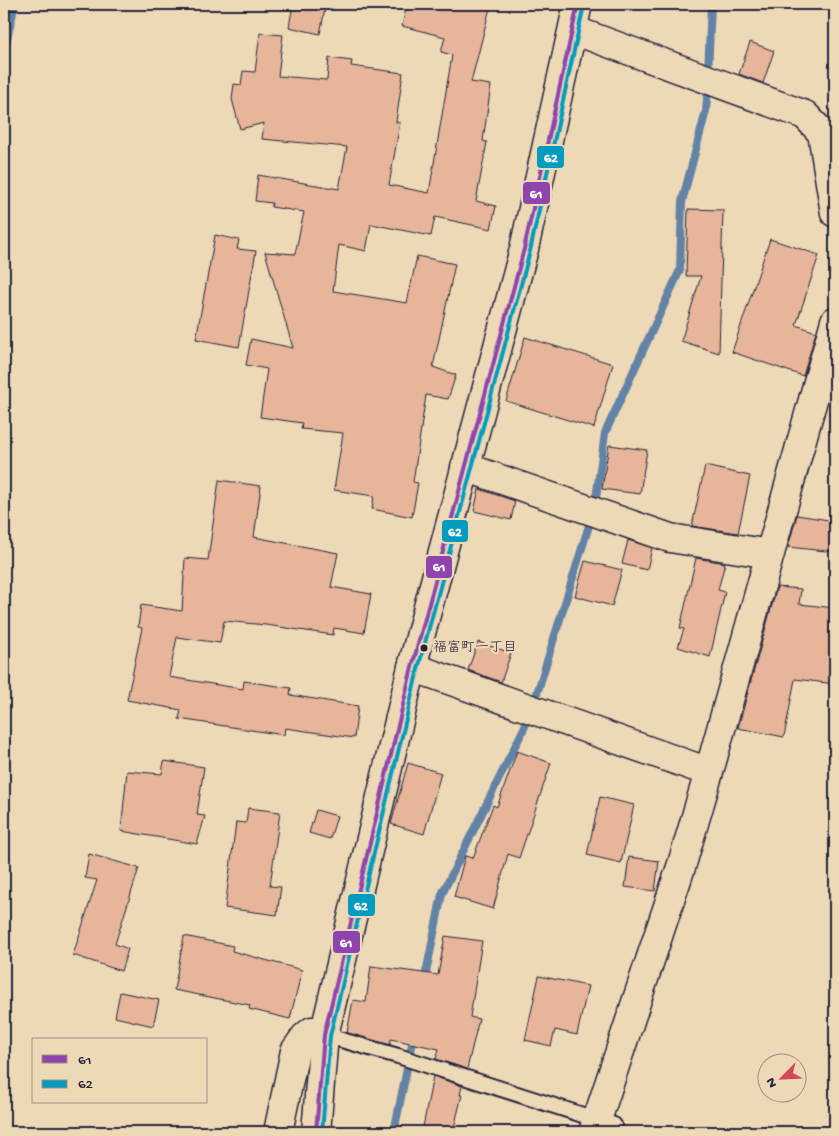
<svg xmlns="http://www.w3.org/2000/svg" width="839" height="1136" viewBox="0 0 839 1136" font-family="'Gochi Hand','Klee One',sans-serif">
  <rect width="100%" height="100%" fill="#eed9b7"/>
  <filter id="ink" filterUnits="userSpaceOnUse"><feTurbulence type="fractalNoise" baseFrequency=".02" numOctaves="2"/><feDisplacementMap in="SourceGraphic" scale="10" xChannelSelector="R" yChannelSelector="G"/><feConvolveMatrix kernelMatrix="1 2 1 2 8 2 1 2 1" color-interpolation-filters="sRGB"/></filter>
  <g filter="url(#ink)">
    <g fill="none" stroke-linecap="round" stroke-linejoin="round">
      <!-- stream -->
      <path stroke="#6283a5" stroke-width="8" d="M4,52L15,4
        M708,73L711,4
        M424,983L442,894L530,716L595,506L605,433L680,270L682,202L706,111L708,85
        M394,1132L414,1034"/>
    </g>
    <!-- building -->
    <path fill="#e7b599" stroke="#22223b" d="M293,4H326L320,34L289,27Z
      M407,4H491L471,82L491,85L483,141L487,142L476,201L496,206L491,229L435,217L431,236L371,224L366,251L339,245L333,291L407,303L417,256L455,264L433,367L456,375L448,399L426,395L413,482L418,483L412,517L372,509L374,496L334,490L343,433L301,429L302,423L260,417L267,369L246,365L251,339L293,348L265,252L295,254L304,212L271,207L272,203L255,201L258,175L339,189L347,147L262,139L264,123L240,129L232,99L234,84L241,85L243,71L255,72L260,33L283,35L278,76L327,80L329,58L352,61L351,66L403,73L396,122L400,123L389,185L429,193L452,55L441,52L445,37L402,26Z
      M750,42L774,51L763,83L739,74Z
      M688,209L723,210L719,353L681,341L701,276H686Z
      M215,235L239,240L237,249L256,251L239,347L196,339Z
      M770,239L819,255L796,325L816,332L803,376L732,352Z
      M525,337L613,364L594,428L506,401Z
      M609,445L647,450L640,494L602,489Z
      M705,466L750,476L738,533L692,526Z
      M219,480L261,486L254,537L338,553L331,587L371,594L364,633L334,628L333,635L266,625L224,621L220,643L177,637L169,677L243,689L244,681L291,688L290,695L358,706L354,738L285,728L284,735L179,719L181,710L127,700L142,628L138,627L141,605L182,611L185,558L208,560Z
      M479,489L515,501L511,520L474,511Z
      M797,515L835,521V552L788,547Z
      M628,540L652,548L647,570L622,564Z
      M696,558L725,563L718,590L725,592L710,657L678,647L684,629L680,628Z
      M585,561L622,570L612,606L575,596Z
      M777,587L801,589L799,604L835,608V684L795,679L784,737L738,728Z
      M478,642L511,653L501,682L468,670Z
      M517,751L551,763L519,858L508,854L493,909L454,897L465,856L473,858L493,805L497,807Z
      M164,761L204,767L197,815L205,816L197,844L121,831L127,771L162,774Z
      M408,763L441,773L424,834L391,824Z
      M600,797L634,805L621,863L587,855Z
      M248,808L280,812L270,886L281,887L277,915L225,908L236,822L246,823Z
      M316,810L337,816L330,839L309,833Z
      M89,854L139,868L115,944L128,949L121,971L73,955L97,880L85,878Z
      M629,857L659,861L655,891L625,887Z
      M184,936L233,946L232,951L302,970L290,1019L249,1009L250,1005L174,990Z
      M445,936L482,941L470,1017L479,1019L467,1069L436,1059L439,1049L391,1039L390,1045L347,1033L353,1000L366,1002L371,966L438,975Z
      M539,976L588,986L577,1035L555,1030L551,1046L525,1040Z
      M120,992L159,1000L153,1026L115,1017Z
      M433,1076L462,1086L460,1095H462L453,1132H422Z"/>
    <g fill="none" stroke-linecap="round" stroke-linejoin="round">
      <!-- lane casing -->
      <g stroke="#22223b" stroke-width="18">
        <path id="lane" d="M324,1035L398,1056L614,1125"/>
      </g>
      <!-- street casing -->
      <g stroke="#22223b" stroke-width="31">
        <path id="street" d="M573,30L805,115L822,133L835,213
          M465,467L670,538L770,554
          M412,667L709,772
          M278,1132L295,1051L305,1037L312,1031L324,1035
          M593,1132L682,864L709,772L835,321"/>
      </g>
      <!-- secondary casing -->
      <g stroke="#22223b" stroke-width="31">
        <path id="secondary" d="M316,1132L324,1035L412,667L524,249L578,4"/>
      </g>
      <!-- lane -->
      <use href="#lane" stroke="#eed9b7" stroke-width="14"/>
      <!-- street -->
      <use href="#street" stroke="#eed9b7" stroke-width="28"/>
      <!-- secondary -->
      <use href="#secondary" stroke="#eed9b7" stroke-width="28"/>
      <!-- bus-1 casing -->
      <g stroke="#eed9b7" stroke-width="8">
        <path id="bus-1" d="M316,1132L324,1035L412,667L524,249L578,4"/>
      </g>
      <!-- bus-2 casing -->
      <g stroke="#eed9b7" stroke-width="8">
        <path id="bus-2" d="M322,1132L330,1036L418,669L530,251L584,5"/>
      </g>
      <!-- bus-1 -->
      <use href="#bus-1" stroke="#8e44ad" stroke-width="4"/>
      <!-- bus-2 -->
      <use href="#bus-2" stroke="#039cbf" stroke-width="4"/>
    </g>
  </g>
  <!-- markers -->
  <circle fill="#22223b" stroke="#eed9b7" stroke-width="2" cx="424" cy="648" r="4.5"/>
  <g text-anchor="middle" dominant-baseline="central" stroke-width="4.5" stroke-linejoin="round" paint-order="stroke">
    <!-- bus labels -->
    <g font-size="14" fill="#22223b" stroke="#eed9b7" text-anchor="start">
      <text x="433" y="648">福富町一丁目</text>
    </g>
  </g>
  <g stroke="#eed9b7" stroke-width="2">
    <rect x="536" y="145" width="29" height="24" rx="5" fill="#039cbf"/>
    <rect x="522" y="181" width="29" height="24" rx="5" fill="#8e44ad"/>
    <rect x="441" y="519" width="28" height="24" rx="5" fill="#039cbf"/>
    <rect x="425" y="555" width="28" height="24" rx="5" fill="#8e44ad"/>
    <rect x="347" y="893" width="29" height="24" rx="5" fill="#039cbf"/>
    <rect x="332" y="930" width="29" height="24" rx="5" fill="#8e44ad"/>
  </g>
  <g font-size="14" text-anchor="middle" font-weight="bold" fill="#fff">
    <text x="551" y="162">62</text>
    <text x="536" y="198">61</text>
    <text x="455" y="536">62</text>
    <text x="439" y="571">61</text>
    <text x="361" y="910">62</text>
    <text x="346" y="947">61</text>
  </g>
  <!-- margin -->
  <rect width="839" height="1136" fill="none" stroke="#eed9b7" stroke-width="20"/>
  <rect x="10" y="10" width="819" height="1116" fill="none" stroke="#22223b" stroke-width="2" filter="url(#ink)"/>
  <!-- legend -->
  <rect x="32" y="1038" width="175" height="65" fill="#eed9b7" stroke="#9c9085"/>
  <rect x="42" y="1055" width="25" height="8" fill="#8e44ad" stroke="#9c9085"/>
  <text x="78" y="1064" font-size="15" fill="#22223b">61</text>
  <rect x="42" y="1080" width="25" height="8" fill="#039cbf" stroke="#9c9085"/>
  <text x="78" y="1088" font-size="15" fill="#22223b">62</text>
  <!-- north arrow -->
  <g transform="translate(782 1078) rotate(246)"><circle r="24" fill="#eed9b7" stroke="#9c9085"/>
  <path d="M0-4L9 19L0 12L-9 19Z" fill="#d1495b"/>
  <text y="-8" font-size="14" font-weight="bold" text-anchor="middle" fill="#22223b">N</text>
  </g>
</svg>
